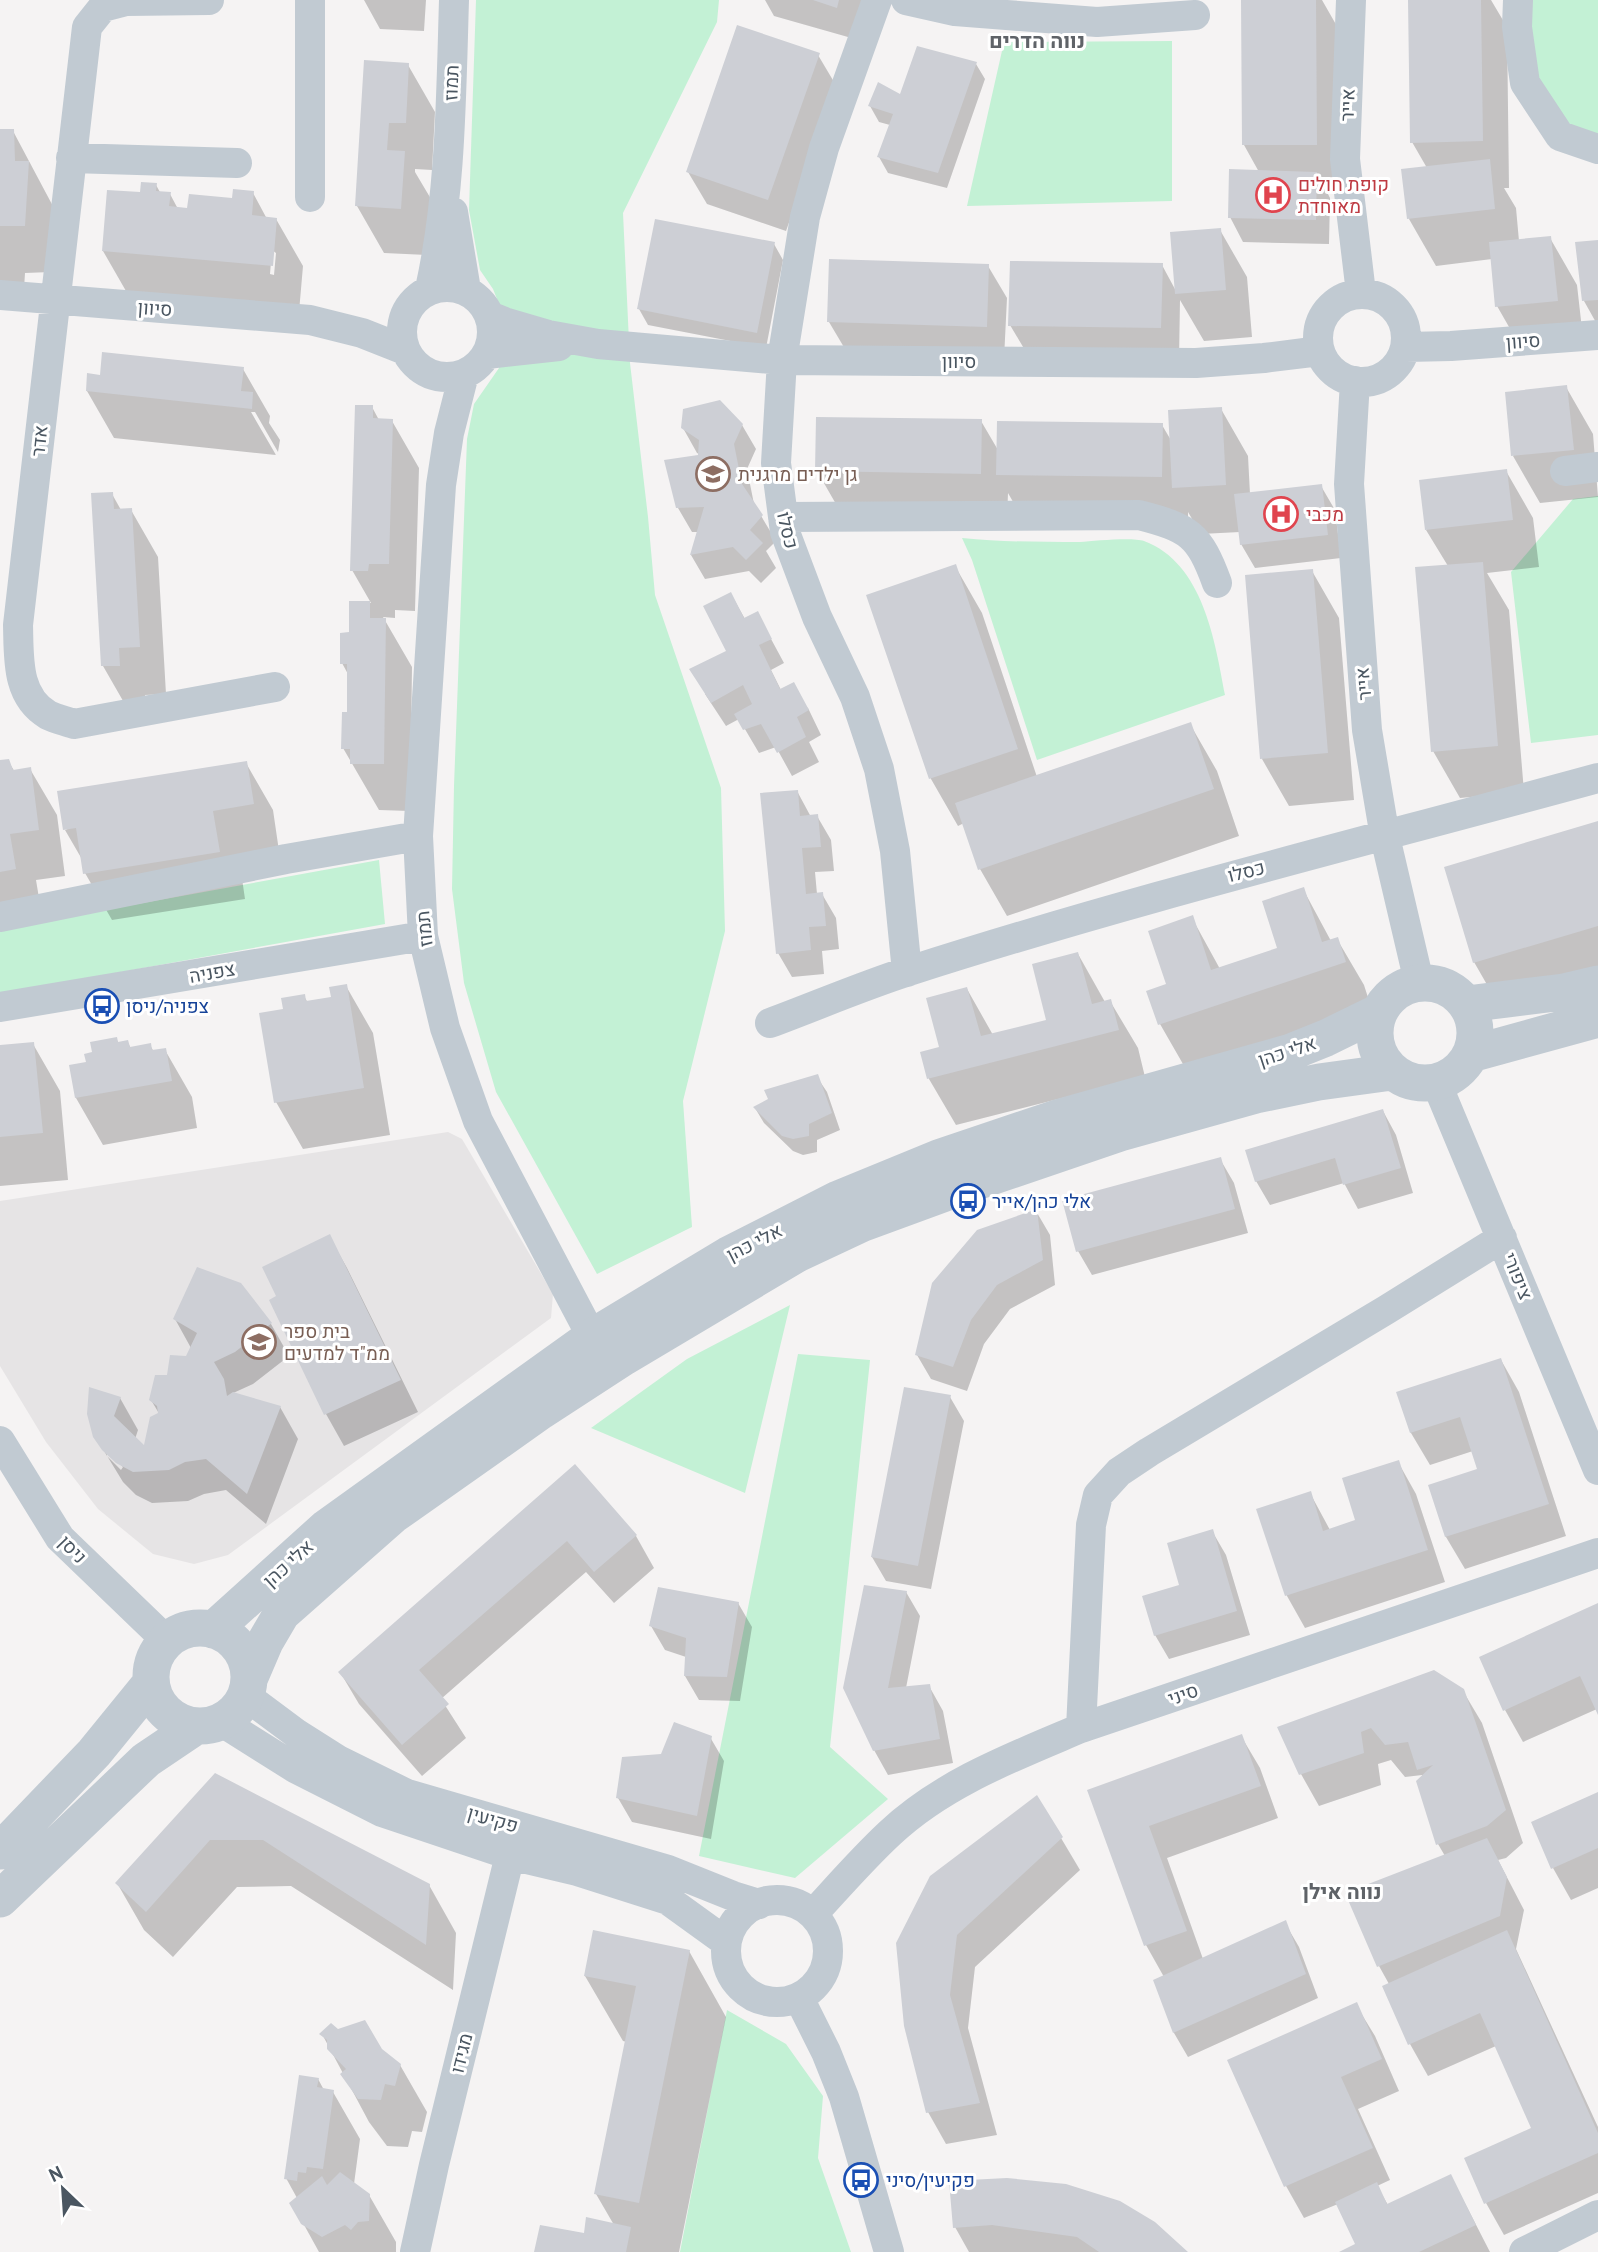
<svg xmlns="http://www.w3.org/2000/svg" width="1598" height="2252" viewBox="0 0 1598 2252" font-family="'PT Sans',Heebo,sans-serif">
  <rect width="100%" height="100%" fill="#f5f3f3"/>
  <!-- education -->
  <path fill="#e6e4e5" d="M448,1132L462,1139L553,1294L551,1318L228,1555L194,1564L153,1554L98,1509L46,1442L0,1366V1201Z"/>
  <!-- green -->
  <path fill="#c3f1d5" d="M476,0H719L717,22L623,213L630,363L648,517L655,595L721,788L725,931L683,1101L692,1227L597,1274L496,1092L464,983L452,889L454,786L467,439L474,404L499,368V304L493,289L480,270L469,210Z
    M1522,0H1598V139L1551,114L1522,68Z
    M1172,41V201L967,206L1004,42Z
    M1598,496V735L1531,743L1511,572L1573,499Z
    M962,538C1002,542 1040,542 1080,542C1094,541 1132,537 1144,541C1203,563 1215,641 1225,695L1037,760L972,560Z
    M379,860L385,924L0,994V929Z
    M790,1305L745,1493L591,1428L687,1359Z
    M798,1354L870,1360L830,1747L888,1799L795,1878L699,1856Z
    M727,2010L786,2044L823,2096L818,2158L851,2252H680Z"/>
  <!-- shadow -->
  <path fill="#0003" fill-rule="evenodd" d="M364,0H426L424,31L380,29Z
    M765,0H866L855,39L774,16Z
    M1243,0H1322L1342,35L1343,192H1327L1330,198L1329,244L1243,242L1230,217L1259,172L1244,145Z
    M1410,0H1491L1507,27L1509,188H1504L1516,208L1519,241L1550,238L1577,285L1584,347L1524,353L1497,306L1492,259L1436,266L1409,219L1427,168L1412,142Z
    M818,55L837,87L786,231L707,204L688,172Z
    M976,64L985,79L947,188L888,173L879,157L890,125L879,122L870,106L901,96Z
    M408,65L435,112L432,170L415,169V172L431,199L427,255L384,253L357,206Z
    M0,131H13L55,210L51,272L25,273L24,289L0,286Z
    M156,185L161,194H170L178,209L189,210L234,200L253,193L267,219H276L303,266L299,312L130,298L103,251L141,194ZM272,250L276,253L274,275L270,274Z
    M1220,230L1247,277L1252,337L1204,341L1180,300L1179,360L1029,357L1010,325L1162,265L1176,291Z
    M1598,241V326L1584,301Z
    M774,244L783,260L766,348L648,325L639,309Z
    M988,266L1007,298L1004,359L848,354L829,322Z
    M243,369L270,416L269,423L280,440L278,452L255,412H251L276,455L114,438L87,391L102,377Z
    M1566,387L1593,434L1598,497L1540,503L1513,456Z
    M372,407L379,420L392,421L419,468L415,611L395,610V618L383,617L412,667L410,811L379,810L343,748L349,714V676L342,663L350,634L351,603H371L352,570Z
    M1221,409L1248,456L1250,494L1321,486L1335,510L1341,558L1255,568L1241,544L1240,532L1201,534L1188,512V524L1024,521L1008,493L1007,520L844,518L817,471L981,421L998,450L1162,425L1172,442Z
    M742,425L756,449L747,469L754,504L776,541L766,551L776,568L761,583L749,571L705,579L691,555L699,532H692L678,508L703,456L697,453L683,428Z
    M1506,471L1533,518L1539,567L1487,573L1509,610L1524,792L1460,798L1433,751L1448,566L1426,530Z
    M112,494L121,510H131L158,557L166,694L145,695L146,712L130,713L103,666Z
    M955,566L982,613L1037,777L1190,724L1217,771L1239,836L1007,916L980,869L964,823L958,826L931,779L869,596Z
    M1312,571L1339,618L1354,800L1289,806L1262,759Z
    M731,594L745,619L757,613L784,663L771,670L781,690L808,708L821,735L809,742L819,762L792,776L776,747L759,753L739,719L726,726L705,694L728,651Z
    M8,761L15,772L30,769L57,815L65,876L36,880L42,916L0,922V762Z
    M246,763L273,810L279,851L239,858L245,899L112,920L85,873L83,861L65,830Z
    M797,791L811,817L817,816L831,840L834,871L815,872L817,894H822L836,918L839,949L822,951L824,974L792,977L778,953Z
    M1598,823V981L1501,1009L1474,962Z
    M1303,889L1331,941L1337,939L1364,985L1372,1010L1187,1071L1160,1024L1149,992L1168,985L1192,918L1220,969L1280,949Z
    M1078,954L1105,1002L1110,1001L1138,1048L1145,1077L956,1125L929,1079L922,1053L941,1048L967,989L993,1035L1048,1021Z
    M346,986L373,1033L390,1135L303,1149L276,1102L285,1011L304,996L308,1003L332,999Z
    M116,1039L119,1043L127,1042L131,1048L150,1045L154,1052L165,1050L192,1097L197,1128L103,1145L76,1098L71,1067L88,1063Z
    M33,1044L60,1091L68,1180L0,1186V1047Z
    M817,1077L827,1092L840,1130L817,1140V1152L803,1155L793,1151L764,1123L755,1108Z
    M1383,1111L1396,1135L1413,1193L1358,1209L1344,1183L1270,1205L1256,1181Z
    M1220,1159L1234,1183L1248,1233L1092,1275L1078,1251Z
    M1036,1211L1050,1235L1055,1285L1010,1309L984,1344L967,1391L931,1379L917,1355Z
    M329,1236L347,1268L418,1412L344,1446L326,1414L278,1297Z
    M240,1285L271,1324L289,1356L253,1384L231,1394L280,1407L298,1439L266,1524L226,1490L204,1494L188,1501L152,1503L136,1495L123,1482L95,1436L120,1398L138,1430L135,1439L145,1449L160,1415L151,1400L187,1358L191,1348L175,1319ZM107,1451L123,1467L121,1470L107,1456Z
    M1501,1360L1519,1392L1566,1536L1465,1569L1446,1537L1430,1486L1479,1470L1473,1451L1430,1465L1411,1433L1398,1393Z
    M950,1397L964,1421L931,1589L886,1581L872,1557Z
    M1398,1462L1416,1494L1445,1582L1305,1628L1287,1596L1259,1510L1310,1493L1330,1530L1358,1521Z
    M575,1467L636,1536L654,1568L614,1603L586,1572L441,1699L466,1738L422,1776L359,1704L340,1672Z
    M1212,1531L1226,1555L1250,1635L1169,1659L1155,1635Z
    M906,1592L920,1616L906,1688L929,1686L943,1711L953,1763L888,1775L874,1750Z
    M738,1603L752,1627L740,1701L699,1700L685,1676L686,1657L665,1650L651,1626Z
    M1598,1605V1711L1597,1709L1523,1742L1505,1710Z
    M1463,1691L1482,1723L1523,1843L1506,1858L1498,1860L1524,1910L1516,1949L1598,2127V2193L1504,2235L1486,2203L1533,2129L1496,2046L1428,2076L1410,2044L1384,1987L1389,1984L1379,1966L1445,1856L1438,1844L1423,1777L1422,1775L1405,1777L1391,1760L1378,1764L1381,1785L1319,1806L1301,1774L1279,1728Z
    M1241,1736L1260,1768L1278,1818L1167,1858L1203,1959L1285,1923L1299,1947L1318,1998L1188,2057L1174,2033L1155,1981L1164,1977L1146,1945L1090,1792Z
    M710,1737L724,1761L711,1839L632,1822L618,1798L662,1756Z
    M216,1776L429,1885L456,1933L453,1990L291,1886L237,1887L173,1957L144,1930L117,1883Z
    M1598,1794V1888L1571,1900L1553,1868Z
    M1061,1838L1080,1870L975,1967L968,2028L997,2135L946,2144L928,2112L898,1943Z
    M689,1951L726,2017L679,2252H536L614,2225L596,2194L627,2042L623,2041L585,1976Z
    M1356,2005L1375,2036L1399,2091L1358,2109L1390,2180L1377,2186L1388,2205L1451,2176L1490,2252H1343L1357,2245L1338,2204L1304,2218L1286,2186L1230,2061Z
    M338,2031L381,2050L400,2065L427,2112L422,2132L412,2131L408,2147L387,2146L369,2122L322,2034Z
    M318,2079L324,2090L333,2092L360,2139L354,2184L369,2195L396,2242V2252H319L292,2203L297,2198L286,2178Z
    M951,2182L1186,2252H969L955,2227Z"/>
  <!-- building -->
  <path fill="#cdcfd5" d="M813,0H839L837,8Z
    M1241,0H1316L1317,145H1242Z
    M1408,0H1481L1483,141L1410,143Z
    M737,25L820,53L768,200L686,172Z
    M917,46L977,62L938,173L877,157L893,114L868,106L878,82L900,94Z
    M364,60L409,63L406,123H389L387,150L405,151L401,209L355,206Z
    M0,129H14L15,161H29L25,226H0Z
    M1490,159L1495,209L1407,219L1401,169Z
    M1229,169L1317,172L1316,220L1228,218Z
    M141,182L157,183L156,191L171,192L169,206L187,208L189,194L232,198L233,189L254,191L252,215L277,218L273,266L102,251L107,190L140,192Z
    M655,219L775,242L757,333L637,309Z
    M1221,228L1226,290L1175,294L1170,232Z
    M1551,236L1558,301L1495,307L1489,242Z
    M1598,240V300L1582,301L1575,242Z
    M829,259L989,264L987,327L827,322Z
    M1010,261L1163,263L1161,328L1008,326Z
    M102,352L244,367L241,391L253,392L252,409L86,391L87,373L100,375Z
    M1567,385L1574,450L1511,456L1505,392Z
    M720,400L743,424L734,444L742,484L763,515L750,530L763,543L746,560L733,547L690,555L704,507L676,508L664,460L698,455L699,440L681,428L683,409Z
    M355,405H373V418L393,419L389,564H369L368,571H350Z
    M1222,407L1226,485L1172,488L1168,410Z
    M816,417L982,419L981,474L815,471Z
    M997,421L1163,423L1162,477L996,475Z
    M1507,469L1513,520L1425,530L1419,480Z
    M1322,484L1328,535L1240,545L1234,494Z
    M113,492L114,509L132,508L140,647L119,648L120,666H101L91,493Z
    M1483,562L1498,746L1431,752L1415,567Z
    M956,564L1018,749L929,779L866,595Z
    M1313,569L1328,753L1260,759L1245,575Z
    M731,592L744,618L758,611L772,639L759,645L780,689L794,682L809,710L797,717L806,737L777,753L761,724L743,730L734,714L752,704L743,685L711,703L689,669L726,651L703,606Z
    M349,601H370V618H386L384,764H350V749H341L342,712H347V664H340V633L349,632Z
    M1191,722L1214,789L978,870L955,803Z
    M9,759L13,770L31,767L39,830L10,834L16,869L0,872V760Z
    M247,761L254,804L213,811L220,852L83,874L76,828L63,830L57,791Z
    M798,790L800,816L818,814L821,847L802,848L806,894L823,892L826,926L809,927L811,950L776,954L760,793Z
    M1598,821V926L1473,963L1444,867Z
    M1304,887L1322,942L1338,937L1346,962L1158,1025L1146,991L1166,984L1148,931L1193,915L1211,970L1277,948L1262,901Z
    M1078,952L1092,1004L1111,999L1119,1030L927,1079L920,1052L939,1047L926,998L967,987L981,1036L1046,1020L1032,964Z
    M347,984L364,1088L274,1103L259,1013L283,1009L281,998L305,994L306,1001L331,997L329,987Z
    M117,1037L118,1042L128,1040L130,1047L151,1043L152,1050L166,1048L172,1081L75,1098L69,1065L86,1062L84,1054L92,1052L90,1042Z
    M34,1042L43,1133L0,1137V1045Z
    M818,1074L832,1113L809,1124V1136L793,1139L782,1136L753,1107L768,1099L764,1090Z
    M1383,1109L1401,1168L1343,1185L1335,1158L1255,1182L1245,1150Z
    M1221,1157L1235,1209L1076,1252L1062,1200Z
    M1037,1209L1043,1260L997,1285L971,1320L953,1367L915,1355L932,1283L977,1230Z
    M330,1234L401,1380L324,1415L269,1300L276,1296L262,1267Z
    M197,1267L241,1283L272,1323L235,1352L214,1362L224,1379L227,1396L233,1392L281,1406L247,1494L206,1459L185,1462L169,1470L133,1472L116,1463L102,1450L93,1437L87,1414L89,1387L121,1397L114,1416L144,1445L150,1417L158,1413L157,1406L149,1400L155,1375H167L170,1355L186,1356L197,1333L173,1319Z
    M1501,1358L1549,1504L1445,1537L1428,1485L1477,1469L1460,1417L1410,1433L1396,1392Z
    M904,1387L951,1395L918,1566L871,1557Z
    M1399,1460L1428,1550L1285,1596L1256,1509L1311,1491L1323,1531L1355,1520L1342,1478Z
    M575,1464L637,1535L594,1572L567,1541L419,1670L449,1704L402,1745L338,1672Z
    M1213,1529L1237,1611L1154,1636L1142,1596L1179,1585L1167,1543Z
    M864,1585L907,1591L888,1688L930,1684L940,1739L873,1751L843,1688Z
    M658,1587L739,1602L727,1677L684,1676L686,1638L649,1626Z
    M1598,1603V1715L1580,1676L1503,1711L1479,1657Z
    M1434,1670L1464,1689L1506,1810L1487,1826L1436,1845L1416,1781L1433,1765L1417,1770L1408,1742L1385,1745L1371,1728L1361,1732L1364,1753L1299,1775L1277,1727Z
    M674,1722L712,1736L697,1816L616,1798L622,1757L661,1754Z
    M1242,1734L1261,1786L1149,1826L1187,1931L1144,1946L1087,1790Z
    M215,1773L430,1884L426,1945L263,1840H210L146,1912L115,1883Z
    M1598,1792V1848L1551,1869L1531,1822Z
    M1037,1795L1063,1837L957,1935L950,1995L980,2103L926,2113L904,2026L896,1943L930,1876Z
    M1487,1838L1507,1877L1500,1916L1377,1967L1345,1893Z
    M1286,1920L1306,1974L1173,2033L1153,1980Z
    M593,1930L690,1950L639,2203L594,2194L636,1986L584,1976Z
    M1507,1930L1598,2133V2153L1484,2204L1464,2158L1531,2128L1480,2013L1408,2045L1382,1986Z
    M1357,2002L1382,2059L1341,2077L1373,2148L1284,2187L1227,2060Z
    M365,2020L382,2049L401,2064L395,2086L385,2084L381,2100L358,2099L340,2074L346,2069L327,2049V2040L319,2034L331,2023L338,2029Z
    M299,2075L319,2078L317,2087L334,2090L323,2169L307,2167L306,2173L298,2172L297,2181L284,2179Z
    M340,2172L370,2194L369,2221L358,2222L351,2230L345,2225L322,2237L301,2224L289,2203L322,2176L327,2185Z
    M1451,2174L1476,2225L1419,2252H1339L1355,2244L1335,2202L1377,2182L1387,2204Z
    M1007,2178L1066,2184L1120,2201L1155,2222L1188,2252H1099L1077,2237L992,2225L953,2228L949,2181Z
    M586,2217L631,2227L626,2252H534L540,2225L584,2233Z"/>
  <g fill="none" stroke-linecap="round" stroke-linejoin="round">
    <!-- minor -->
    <path stroke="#c1cad2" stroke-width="30" d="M209,0L126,1L103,7L87,27L18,625C19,658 16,696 48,715C56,719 66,721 74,724L275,687
      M310,0V197
      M877,0L824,148L805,217L782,360L776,463L785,532L817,617L855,697L879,769L895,851L907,972
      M906,0L955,11L1097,22L1195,15
      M1351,0L1345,159L1361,293
      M1518,0L1517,27L1525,83L1560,136L1598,149
      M71,158L237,163
      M453,212L466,290
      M402 332a45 45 0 1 1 90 0a45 45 0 1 1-90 0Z
      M430,289C451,194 451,97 454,0
      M1318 338a44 44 0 1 1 88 0a44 44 0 1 1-88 0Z
      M0,295L310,320L362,333L405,350
      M490,316L507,323L548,335L598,344L782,360L1196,363L1264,358L1320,351
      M1406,347L1451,346L1598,335
      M487,354L559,346
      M464,374L449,433L441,485L418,836L423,936L445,1028L478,1121L592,1337
      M1355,381L1349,484L1367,730L1385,837L1419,982
      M1565,471L1598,467
      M783,517L1139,515C1189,528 1199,534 1217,583
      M0,917L286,859L418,836
      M0,1007L423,936
      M770,1023C816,1006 862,986 909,971C1136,898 1368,841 1598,778
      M1436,1082L1598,1470
      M0,1441L60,1538L167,1641
      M246,1696L297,1734L338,1760L407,1794L668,1870L733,1896L759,1904
      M222,1722L295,1768L382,1812L510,1855L577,1871L668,1900L722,1939L726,1945
      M1081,1728L1091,1525L1098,1495L1119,1472L1149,1452L1386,1310L1502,1238
      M726 1951a51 51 0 1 1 102 0a51 51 0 1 1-102 0Z
      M813,1914C838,1887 863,1858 890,1833C943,1783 1015,1756 1081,1728L1598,1553
      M799,1998L826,2052L844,2097L889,2252
      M415,2252L434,2165L510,1855
      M1524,2252L1598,2215"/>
    <!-- tertiary -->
    <path stroke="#c1cad2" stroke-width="37" d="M1375 1033a50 50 0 1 1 100 0a50 50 0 1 1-100 0Z
      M1467,1004L1564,992L1598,984
      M1471,1054L1598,1019
      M151 1677a49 49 0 1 1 98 0a49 49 0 1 1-98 0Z
      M213,1630L326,1528L592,1337L728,1255L838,1199L938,1158L1057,1118L1291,1052L1326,1038L1379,1012
      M250,1677L265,1642L282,1613L392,1516L541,1411L624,1357L797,1254L861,1224L970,1184L1120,1133L1256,1095L1319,1082L1392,1072
      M0,1851L94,1753L151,1683
      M0,1899L146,1760L195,1727"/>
  </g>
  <!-- icons -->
  <defs>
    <g id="hospital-ring" transform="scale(1.75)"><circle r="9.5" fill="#fff" stroke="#e0444e" stroke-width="1.5"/><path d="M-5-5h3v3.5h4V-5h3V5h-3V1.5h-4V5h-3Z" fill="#e0444e"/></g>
    <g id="school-ring" transform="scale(1.75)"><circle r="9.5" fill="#fff" stroke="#8d6e63" stroke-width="1.5"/><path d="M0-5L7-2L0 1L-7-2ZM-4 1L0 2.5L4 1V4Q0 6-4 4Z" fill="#8d6e63"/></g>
    <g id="bus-ring" transform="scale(1.75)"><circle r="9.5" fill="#fff" stroke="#1a4fb4" stroke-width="1.5"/><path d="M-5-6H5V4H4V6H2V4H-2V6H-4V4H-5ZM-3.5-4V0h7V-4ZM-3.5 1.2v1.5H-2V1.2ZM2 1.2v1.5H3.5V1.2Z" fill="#1a4fb4"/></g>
  </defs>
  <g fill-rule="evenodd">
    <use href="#hospital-ring" x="1273" y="195"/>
    <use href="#school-ring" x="713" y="474"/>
    <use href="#hospital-ring" x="1281" y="514"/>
    <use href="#bus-ring" x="102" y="1006"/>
    <use href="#bus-ring" x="968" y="1201"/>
    <use href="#school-ring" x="259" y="1342"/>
    <use href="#bus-ring" x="861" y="2180"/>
  </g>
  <g text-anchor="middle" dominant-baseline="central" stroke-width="6" stroke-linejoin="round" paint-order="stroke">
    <!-- street labels -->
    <g font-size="19" fill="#4a5661" stroke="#fff">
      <text transform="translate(451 83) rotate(-88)">תמוז</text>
      <text transform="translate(1347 105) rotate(-88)">אייר</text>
      <text transform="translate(155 308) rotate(4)">סיוון</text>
      <text transform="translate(1523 341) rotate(-4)">סיוון</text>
      <text x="959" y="361">סיוון</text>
      <text transform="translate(39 441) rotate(-84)">אדר</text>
      <text transform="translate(788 530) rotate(76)">כסלו</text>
      <text transform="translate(1363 684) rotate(-95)">אייר</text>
      <text transform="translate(1246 871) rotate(-14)">כסלו</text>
      <text transform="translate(424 929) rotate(-96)">תמוז</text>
      <text transform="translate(212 972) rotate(-10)">צפניה</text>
      <text transform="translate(1287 1051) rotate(-18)">אלי כהן</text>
      <text transform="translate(754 1242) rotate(-27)">אלי כהן</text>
      <text transform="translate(1518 1276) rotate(68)">ציפורי</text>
      <text transform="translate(73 1549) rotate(46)">ניסן</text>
      <text transform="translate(288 1563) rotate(-42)">אלי כהן</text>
      <text transform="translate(1183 1694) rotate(-19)">סיני</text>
      <text transform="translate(493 1819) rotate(16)">פקיעין</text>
      <text transform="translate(461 2053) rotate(-76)">מגידו</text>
    </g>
    <!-- health labels -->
    <g font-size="19" fill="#be3a42" stroke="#fff" text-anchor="start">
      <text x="1298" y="184">קופת חולים<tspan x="1298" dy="22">מאוחדת</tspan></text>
      <text x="1306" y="514">מכבי</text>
    </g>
    <!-- education labels -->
    <g font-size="19" fill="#785e54" stroke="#fff" text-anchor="start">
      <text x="738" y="474">גן ילדים מרגנית</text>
      <text x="284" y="1331">בית ספר<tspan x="284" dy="22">ממ"ד למדעים</tspan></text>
    </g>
    <!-- transit labels -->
    <g font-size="19" fill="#164399" stroke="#fff" text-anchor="start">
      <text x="126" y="1006">צפניה/ניסן</text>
      <text x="992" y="1201">אלי כהן/אייר</text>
      <text x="886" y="2180">פקיעין/סיני</text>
    </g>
    <!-- neighbourhood labels -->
    <g font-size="21" font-weight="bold" fill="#5f6368" stroke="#fff">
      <text x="1037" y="40">נווה הדרים</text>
      <text x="1342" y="1891">נווה אילן</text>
    </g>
  </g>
  <!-- north arrow -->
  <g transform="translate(63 2189) rotate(335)" stroke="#ffffff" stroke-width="5" paint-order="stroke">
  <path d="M0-5L12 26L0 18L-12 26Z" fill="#4a5661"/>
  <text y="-10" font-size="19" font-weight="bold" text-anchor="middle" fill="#4a5661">N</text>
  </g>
</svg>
